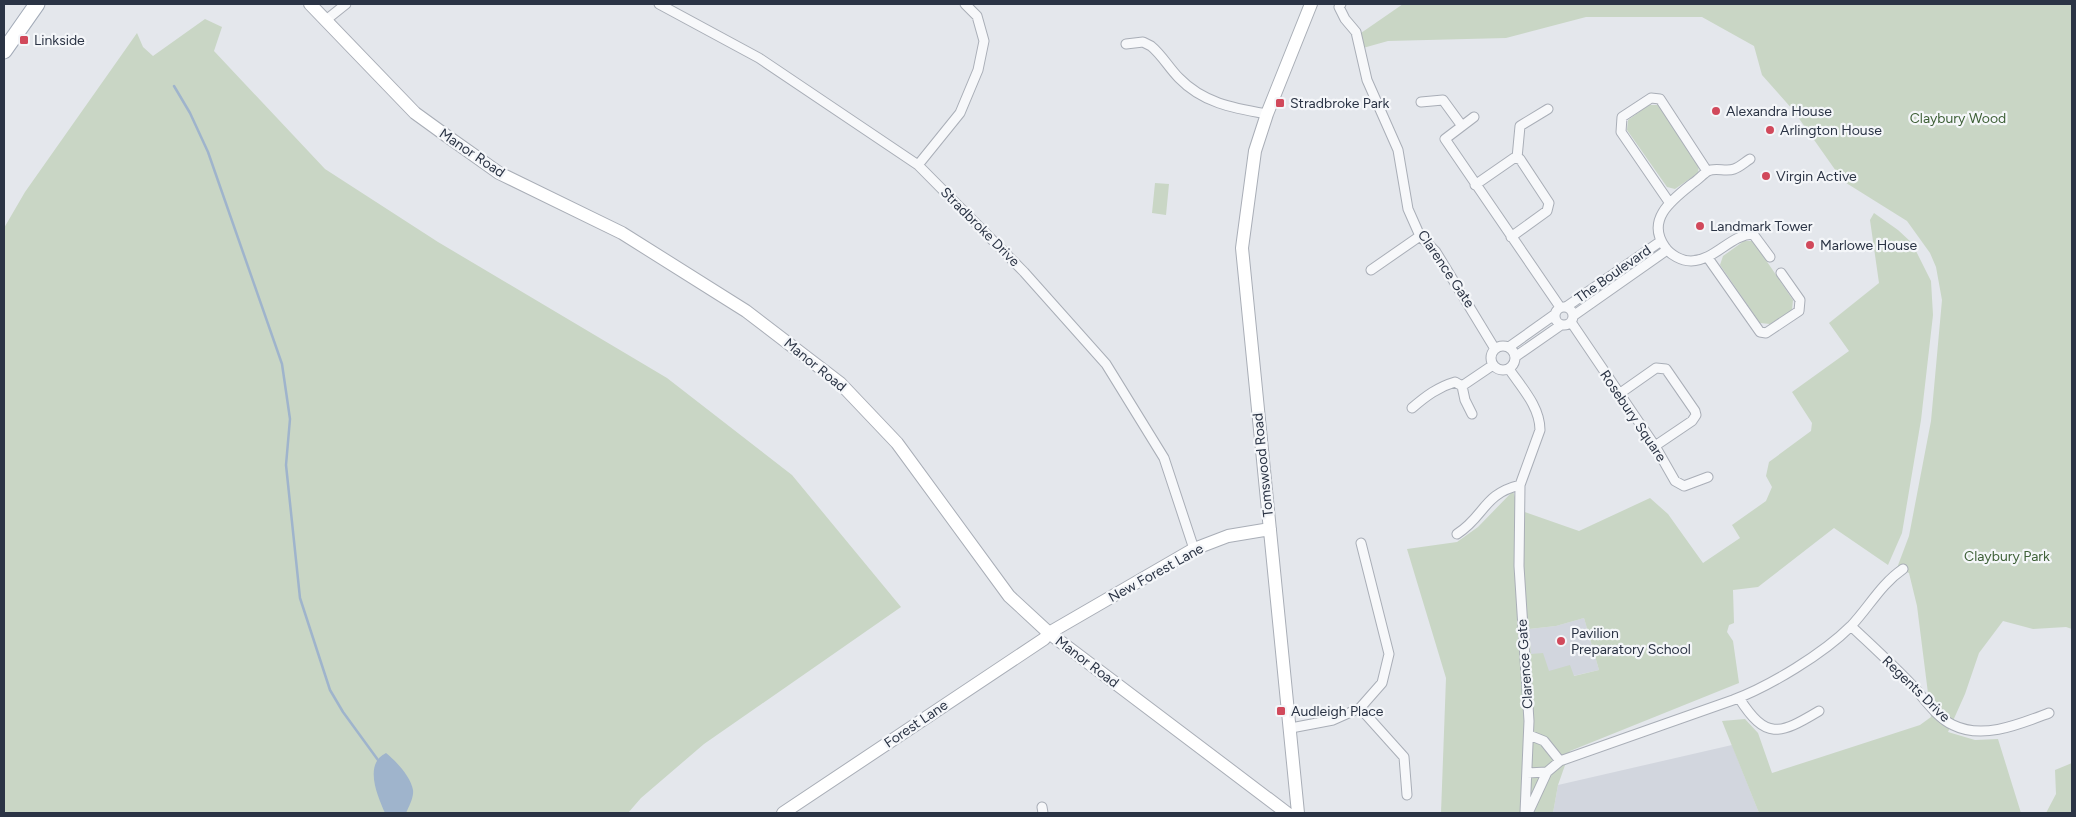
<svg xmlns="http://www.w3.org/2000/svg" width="2076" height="817" viewBox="0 0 2076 817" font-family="Figtree,sans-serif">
  <rect width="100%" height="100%" fill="#e4e7ec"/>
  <!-- built -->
  <path fill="#d2d6de" d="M1584,618L1599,670L1573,676L1549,672L1531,654L1529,629L1556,626Z
    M1732,745L1759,813H1553L1558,785Z"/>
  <!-- green -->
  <path fill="#c9d6c5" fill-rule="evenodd" d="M1403,4H2072V629L2066,627L2033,629L2003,621L1979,653L1965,694L1948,732L1975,740L1998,739L2021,813H1759L1722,721L1745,719L1758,733L1772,773L1920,725L1931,717L1917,606L1909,573L1897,568L1909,536L1931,421L1942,300L1936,267L1930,253L1907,221L1843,181L1793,110L1762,75L1754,46L1702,17H1586L1506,38L1388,41L1363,48L1361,33Z
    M205,19L222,27L214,51L325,169L438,242L667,378L792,475L901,607L704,744L641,798L628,813H4V228L25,192L137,33L143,47L153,56Z
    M1649,105H1658L1699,165L1698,173L1675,189L1667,187L1627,130L1628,120Z
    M1155,183L1169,184L1166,215L1152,213Z
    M1874,213L1898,230L1912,243L1931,281L1933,315L1921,420L1902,533L1888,565L1834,528L1758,587L1733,590L1734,623L1729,625L1727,632L1733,641L1739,683L1570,751L1558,785L1553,813H1441L1446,678L1407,549L1457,542L1478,527L1513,491L1519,510L1579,531L1650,498L1668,514L1703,563L1740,538L1732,525L1766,501L1772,487L1766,476L1769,462L1811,431L1812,423L1792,392L1849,351L1829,323L1879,283L1870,220ZM1584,618L1599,670L1574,676L1570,665L1549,671L1543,653L1531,654L1529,629L1556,626Z
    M1744,241H1753L1793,300L1792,310L1770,324L1760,323L1720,265L1723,256Z
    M2072,763V813H2046L2056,794L2055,770Z"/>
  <!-- water -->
  <path fill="#9fb4cc" d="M386,753C396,761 411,777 413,790C414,797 409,806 406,813H385C378,797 363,764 386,753Z"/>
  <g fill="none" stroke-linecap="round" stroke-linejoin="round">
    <!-- stream -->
    <path stroke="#9fb4cc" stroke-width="2.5" d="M174,86L190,113L208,152L282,364L290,419L286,465L300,598L330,690L343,712L378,760"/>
    <!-- street casing -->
    <g stroke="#a9aeb7" stroke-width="11">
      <path id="street" d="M659,4L759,58L918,165L1024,272L1106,364L1164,458L1194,549
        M1341,4L1339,7L1345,19L1356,32L1367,80L1398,150L1408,209L1420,236L1436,252L1495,349
        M326,20L346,4
        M1126,44L1143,42L1151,46C1162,55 1169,68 1179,78C1203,103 1233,108 1267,114
        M1421,102L1443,100L1462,126
        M1474,117L1445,139L1560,307
        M1517,158L1520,126L1548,109
        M1750,159C1745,162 1740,167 1734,169C1726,172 1715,167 1708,171C1704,173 1698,180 1693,183C1673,199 1645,219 1665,247C1670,255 1682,261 1691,261C1716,260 1730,235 1753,234L1770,257
        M918,165L960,113L978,70L984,41L977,16L965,4
        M1475,185L1514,158L1520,159L1549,203L1547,211L1511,237
        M1669,202L1621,132L1622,117L1651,98L1660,99L1707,171
        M1708,258L1760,332L1766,333L1799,311L1800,300L1781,273
        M1371,270L1420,236
        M1555 316a9 9 0 1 1 18 0a9 9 0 1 1-18 0Z
        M1566,307L1661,241
        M1573,316L1667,250
        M1571,322L1655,446L1675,481L1684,486L1708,477
        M1491 358a12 12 0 1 1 24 0a12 12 0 1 1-24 0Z
        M1509,347L1554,315
        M1515,357L1561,325
        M1509,369C1522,388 1540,407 1540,430L1520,485L1519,566L1529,721L1525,813
        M1462,386L1493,365
        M1619,394L1656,368L1666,369L1695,411L1696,415L1692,421L1655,446
        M1412,408C1426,396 1438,387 1455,382L1462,386L1465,400L1472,414
        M1457,534C1485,516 1483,494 1520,485
        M1851,626C1871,645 1892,664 1912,685C1924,698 1936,717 1953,725C1983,740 2020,724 2049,713
        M1739,698C1766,740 1779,735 1819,711
        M1360,708L1404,757L1407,795
        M1291,728L1333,720L1360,708L1382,683L1389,654L1361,543
        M1529,735L1544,741L1560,761
        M1527,773L1547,772L1560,761L1733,700C1770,686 1823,654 1851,626C1869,607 1881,584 1903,569
        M1042,807L1043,813
        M1528,813L1547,772"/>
    </g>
    <!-- secondary casing -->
    <g stroke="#a9aeb7" stroke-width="14">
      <path id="secondary" d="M310,4L415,113L444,134L499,173L622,233L746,311L840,383L897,443L1009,596L1049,633L1287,813
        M783,813L1044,639L1049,633L1194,549L1228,536L1270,529
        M1298,813L1242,248L1255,151L1267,114L1311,4"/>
    </g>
    <!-- primary casing -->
    <g stroke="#a3abb8" stroke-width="17">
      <path id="primary" d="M4,51L37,4"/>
    </g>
    <!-- street -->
    <use href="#street" stroke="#f7f8fa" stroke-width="9"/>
    <!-- secondary -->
    <use href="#secondary" stroke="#fff" stroke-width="12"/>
    <!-- primary -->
    <use href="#primary" stroke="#fff" stroke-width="15"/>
  </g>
  <!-- markers -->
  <g fill="#d1495b" stroke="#f4f6f9" stroke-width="2">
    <rect x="19" y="35" width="10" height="10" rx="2.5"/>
    <rect x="1275" y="98" width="10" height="10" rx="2.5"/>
    <circle cx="1716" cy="111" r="5"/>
    <circle cx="1770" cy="130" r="5"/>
    <circle cx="1766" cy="176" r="5"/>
    <circle cx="1700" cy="226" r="5"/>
    <circle cx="1810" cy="245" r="5"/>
    <circle cx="1561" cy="641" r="5"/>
    <rect x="1276" y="706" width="10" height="10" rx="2.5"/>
  </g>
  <g text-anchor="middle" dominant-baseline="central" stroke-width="4.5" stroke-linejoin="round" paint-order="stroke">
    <!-- poi labels -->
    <g font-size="14" fill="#2b3445" stroke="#f4f6f9" text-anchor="start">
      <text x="34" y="40">Linkside</text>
      <text x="1290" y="103">Stradbroke Park</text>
      <text x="1726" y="111">Alexandra House</text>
      <text x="1780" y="130">Arlington House</text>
      <text x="1776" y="176">Virgin Active</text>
      <text x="1710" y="226">Landmark Tower</text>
      <text x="1820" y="245">Marlowe House</text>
      <text x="1571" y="633">Pavilion<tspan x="1571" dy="16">Preparatory School</tspan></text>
      <text x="1291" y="711">Audleigh Place</text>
    </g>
    <!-- park labels -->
    <g font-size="14" fill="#3f6138" stroke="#f4f6f9">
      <text x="1958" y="118">Claybury Wood</text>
      <text x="2007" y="556">Claybury Park</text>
    </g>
    <!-- street labels -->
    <g font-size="14" fill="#2b3445" stroke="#f4f6f9">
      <text transform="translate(472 153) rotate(34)">Manor Road</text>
      <text transform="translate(980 227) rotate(45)">Stradbroke Drive</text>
      <text transform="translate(1446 269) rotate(56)">Clarence Gate</text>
      <text transform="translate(1613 274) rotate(-35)">The Boulevard</text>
      <text transform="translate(815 365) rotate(39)">Manor Road</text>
      <text transform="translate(1633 416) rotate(56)">Rosebury Square</text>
      <text transform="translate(1263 465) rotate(-96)">Tomswood Road</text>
      <text transform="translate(1156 573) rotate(-29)">New Forest Lane</text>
      <text transform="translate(1087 662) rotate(37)">Manor Road</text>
      <text transform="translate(1525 664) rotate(-94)">Clarence Gate</text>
      <text transform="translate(1916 689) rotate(44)">Regents Drive</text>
      <text transform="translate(916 724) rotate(-34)">Forest Lane</text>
    </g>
  </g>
  <!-- border -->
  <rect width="2076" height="817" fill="none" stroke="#2b3445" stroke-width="10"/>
</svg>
